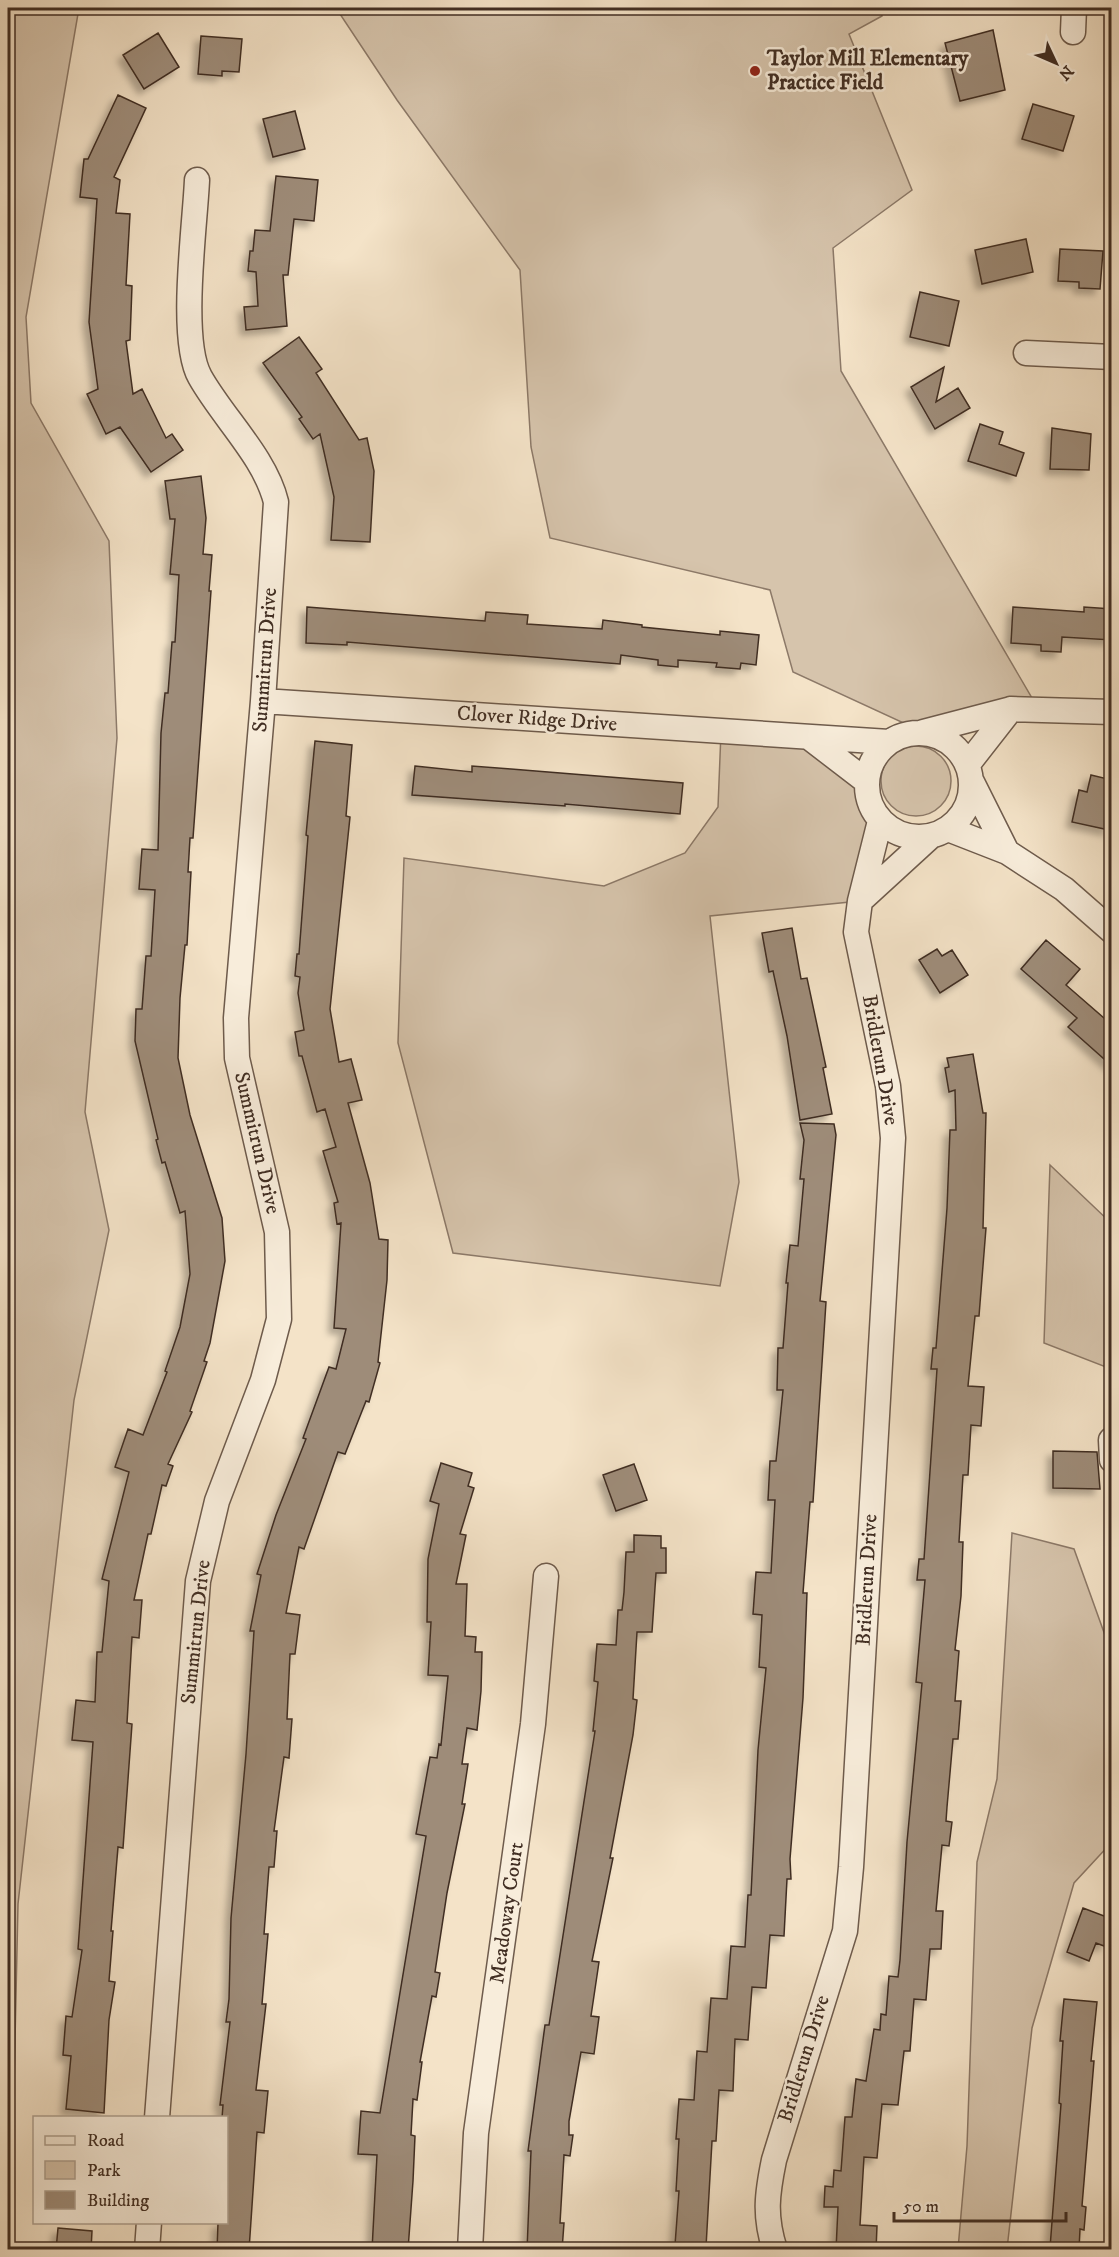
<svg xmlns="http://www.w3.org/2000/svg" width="1119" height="2257" viewBox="0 0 1119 2257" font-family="'IM FELL DW Pica',serif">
  <defs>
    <filter id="shadow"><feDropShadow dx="-5.5" dy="5.5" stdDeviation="3" flood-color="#0004"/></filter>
  </defs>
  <rect width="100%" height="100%" fill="#f4e3c8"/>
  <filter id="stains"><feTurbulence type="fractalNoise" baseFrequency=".00333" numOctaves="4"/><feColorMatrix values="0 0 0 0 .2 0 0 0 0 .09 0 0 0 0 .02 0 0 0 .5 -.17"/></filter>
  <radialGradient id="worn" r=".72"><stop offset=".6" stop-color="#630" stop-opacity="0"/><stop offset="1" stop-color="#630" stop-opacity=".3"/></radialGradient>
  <!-- green -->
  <path fill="#d6c4ac" stroke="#8c7968" stroke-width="1.5" d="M8,8H79L26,317L31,403L109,541L117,738L85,1112L109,1230L74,1400L18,1904L12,2177L8,2196Z
    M336,8H881L882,16L849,34L912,190L833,248L841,371L1039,710L923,732L793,672L770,590L550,538L531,447L520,270L397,100Z
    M721,732L810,738L866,781L868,799L880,821L860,901L710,916L739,1182L720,1286L453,1253L398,1043L404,858L604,886L685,853L718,807Z
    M881 781a35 35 0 1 1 70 0a35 35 0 1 1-70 0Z
    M1050,1165L1111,1223V1369L1044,1343Z
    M1012,1533L1074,1549L1111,1652V1843L1074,1883L1032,2028L1007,2249H958L967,2146L977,1862L997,1779Z"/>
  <!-- building -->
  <path fill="#9e8c79" stroke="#412e23" stroke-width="1.5" filter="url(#shadow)" d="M993,30L1005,90L960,101L945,43Z
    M158,33L179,67L144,89L123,55Z
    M201,36L242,39L239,72L222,71V76L198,74Z
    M118,95L146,108L114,177L120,180L116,213L130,214L126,285L132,286L130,340L126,341L133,394L142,389L166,438L172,434L183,450L151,472L120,427L106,434L87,394L98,389L89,322L97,199L80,197L84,159H88Z
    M1033,104L1074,116L1063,151L1022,139Z
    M295,111L305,149L273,157L263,119Z
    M276,176L318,180L314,221L294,219L288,275H283L287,326L246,330L244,307L258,306L256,272L248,271L250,251H253L255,230L270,231Z
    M1026,239L1033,272L982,284L975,250Z
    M1060,249L1103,251L1100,289L1079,288V282L1058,281Z
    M920,292L959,301L949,346L910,337Z
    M299,337L322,369L316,373L359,440L367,438L374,471L370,542L331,540L334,497L320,434L313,439L299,419L302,417L263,363Z
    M944,367L936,402L958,388L970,408L935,429L911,387Z
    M980,424L1003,432L999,444L1024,453L1016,476L968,461Z
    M1052,428L1091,434L1089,470L1050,469Z
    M201,476L206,518L203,554L212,555L209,591H211L193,838H190L188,872H191L187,945H185L180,998L178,1058L190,1115L222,1218L225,1261L210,1343L204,1361L207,1362L190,1411L192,1412L168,1464L173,1466L166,1486L162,1485L151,1534H148L134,1600H142L139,1638L132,1637L127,1723L132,1724L123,1848L118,1847L111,1931H113L109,1981L115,1982L109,2020L104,2113L66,2109L71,2056L63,2055L66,2016L72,2017L82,1950L78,1949L93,1742L72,1740L76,1700L95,1702L97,1652H102L109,1581L102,1579L129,1472L115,1467L128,1429L143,1435L167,1372L165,1371L180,1327L190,1274L185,1211L180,1213L165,1162L162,1163L156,1140L158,1139L135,1041L136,1009H142L146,956H151L155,890L139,889L142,849L158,850L161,733L165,693H168L172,642H175L179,575L170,574L175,519H170L165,481Z
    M307,607L485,621L486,612L528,615L527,624L602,629L603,620L642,625V627L720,635V631L759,635L756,665L741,663L740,669L716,667L717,663L678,660V667L658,665V660L621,655L620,664L347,642V645L306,643Z
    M1013,607L1084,612V607L1112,609V640L1062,637L1061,652L1041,651V645L1011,643Z
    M315,741L352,745L346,816L350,817L330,1009L339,1062L351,1059L362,1100L348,1103L370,1183L379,1239L388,1240L387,1280L378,1362L380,1363L369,1402L366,1401L345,1454L338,1452L304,1549L299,1547L286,1613L300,1615L295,1654H290L287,1719H292L289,1758L284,1757L274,1831H277L274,1867H269L264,1934H268L262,2004H266L256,2090L268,2091L264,2133L257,2132L249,2250H217L218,2223H226V2118H222L223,2105H220L230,2022H226L229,1999L231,1918L246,1754L254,1631H250L261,1575L257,1574L276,1515L306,1439L303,1438L329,1367L336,1369L346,1329L334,1328L341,1223L337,1224L334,1203L338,1202L323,1151L336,1147L325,1109L317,1112L302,1056H299L295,1032L304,1030L298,993L300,977L295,976L297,954H299L308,836L306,835Z
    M415,766L472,772V766L511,769L683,783L680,814L565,804V806L412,795Z
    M1091,775L1112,780L1109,830L1072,822L1079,790L1087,792Z
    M792,928L801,979L807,978L826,1067L823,1068L832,1114L800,1120L787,1036L773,971L769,972L762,933Z
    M1046,940L1080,969L1066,985L1112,1025V1066L1068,1027L1077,1018L1021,969Z
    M937,949L942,956L952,950L968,975L940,993L919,960Z
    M973,1054L983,1113H986L983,1228H986L979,1316H975L968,1386L984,1387L981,1426L971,1425L968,1475H963L959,1542H963L961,1596L955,1650L959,1651L955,1701H961L958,1739H953L947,1807L946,1821L952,1822L949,1846L942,1845L936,1911H943L941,1949H930L926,2000L914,1999L910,2051H904L898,2105L882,2104L877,2158L864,2157L860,2225L877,2226L876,2250H836L838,2207H824L825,2186L833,2187L834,2170L841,2171L845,2117H852L856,2079L866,2081L874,2029L880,2030L881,2014L886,2015L889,1976L898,1977L900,1960L907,1842L922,1683L916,1682L925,1580H917L919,1559H924L937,1369H931L933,1348H936L947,1208L950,1130H956L955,1090L949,1092L945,1068L949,1067L947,1058Z
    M800,1123L834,1124L836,1135L820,1301L826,1302L813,1502H810L803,1593H807L803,1698L790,1859L791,1879H787L784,1936L770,1935L766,1988L752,1987L748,2040L735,2039L733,2091L719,2090L716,2141H712L706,2247L675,2245L679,2191H676L679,2139H676L679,2099L694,2100L697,2051L707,2052L711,1998L727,1999L731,1946L745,1947L748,1895H751L758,1750L766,1668L759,1667L762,1615L753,1614L756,1572L771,1573L775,1500H768L770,1461H776L783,1390H777L778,1348H783L788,1283H786L790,1245L798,1246L804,1179H800L804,1140Z
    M1053,1451L1097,1452L1100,1489L1053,1488Z
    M441,1463L472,1473L468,1486L474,1488L460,1534L466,1535L456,1584H467L465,1636L476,1637L475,1652H482L481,1691L477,1730L467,1728L462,1764H468L462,1804H465L447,1893L435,1972L440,1973L436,1997L432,1996L420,2062H422L417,2100L413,2099L411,2135L415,2136L413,2181L408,2250H372L377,2155L358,2154L361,2111L380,2113L426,1836L416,1834L430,1757L437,1758L439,1744L441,1745L448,1676L428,1675L431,1622H427L428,1559L439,1504L430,1501Z
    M634,1464L647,1500L616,1511L603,1475Z
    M634,1535L661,1536V1548H666V1573H656L652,1632H637L633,1699L637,1700L633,1735L610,1858H613L592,1961L599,1962L591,2016L599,2017L594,2054L581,2052L569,2121V2135H573L570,2156L564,2155L560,2223H564L562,2250H527L531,2151H528L545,2025H549L595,1731H593L598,1682L594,1681L597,1644L616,1645L618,1610H622L624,1592L626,1552H634Z
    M1083,1908L1112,1919V1928L1104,1946L1096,1943L1089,1961L1067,1952Z
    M1064,1999L1097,2002L1091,2061H1094L1082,2206L1086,2207L1084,2230L1080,2229L1079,2250L1050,2248L1061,2104L1059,2103L1063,2041H1060Z
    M58,2228L92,2231L91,2250H56Z"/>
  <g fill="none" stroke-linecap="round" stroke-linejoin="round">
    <!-- minor casing -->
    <g stroke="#6e5b4c" stroke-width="27">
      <path id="minor" d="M1073,32L1074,8
        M1026,353L1112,357
        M263,701L889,742
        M923,732L1011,709L1112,712
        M867 785a52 52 0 1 1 104 0a52 52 0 1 1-104 0Z
        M810,738L866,781
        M968,764L1011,709
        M972,782L1007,852
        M948,829L1007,852L1064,889L1112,931
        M860,901L931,836
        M1111,1440L1112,1460
        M157,2118L198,1581L217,1501L263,1380L279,1319L277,1232L237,1058L236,1018L263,701L276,502C265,457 223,418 200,377C179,340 195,226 197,180
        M147,2250L149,2222
        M470,2250L476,2133L533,1724L546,1576
        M775,2250C764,2216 767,2194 774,2160L845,1931L851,1867L893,1138L888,1086L856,932L860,901L880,821"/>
    </g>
    <!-- minor -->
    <use href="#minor" stroke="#f8eddb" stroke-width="24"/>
  </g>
  <!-- markers -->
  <circle fill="#8f2418" stroke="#f8eddb" stroke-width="2" cx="755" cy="71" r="6"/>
  <g text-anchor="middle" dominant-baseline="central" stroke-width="5" stroke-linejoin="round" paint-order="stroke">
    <!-- poi labels -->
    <g font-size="21" font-weight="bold" fill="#412e23" stroke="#f8eddb" text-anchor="start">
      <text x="767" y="59">Taylor Mill Elementary<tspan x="767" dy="24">Practice Field</tspan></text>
    </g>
    <!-- street labels -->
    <g font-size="21" fill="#412e23" stroke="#f8eddb">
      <text transform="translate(265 660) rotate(-86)">Summitrun Drive</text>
      <text transform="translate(537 719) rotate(4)">Clover Ridge Drive</text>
      <text transform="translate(880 1060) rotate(80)">Bridlerun Drive</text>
      <text transform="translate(257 1143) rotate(77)">Summitrun Drive</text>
      <text transform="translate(867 1580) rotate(-87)">Bridlerun Drive</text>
      <text transform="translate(196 1632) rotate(-84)">Summitrun Drive</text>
      <text transform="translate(507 1913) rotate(-82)">Meadoway Court</text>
      <text transform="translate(804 2059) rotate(-73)">Bridlerun Drive</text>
    </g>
  </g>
  <!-- margin -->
  <rect width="1119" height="2257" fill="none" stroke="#f4e3c8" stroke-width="30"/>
  <rect x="9" y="9" width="1101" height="2239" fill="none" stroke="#412e23" stroke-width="3"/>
  <rect x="15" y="15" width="1089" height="2227" fill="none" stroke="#412e23" stroke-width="1.5"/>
  <!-- legend -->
  <rect x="33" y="2116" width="195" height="108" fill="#f8eddb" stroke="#afa191" stroke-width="1.5"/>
  <rect x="45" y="2136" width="30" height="9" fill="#f8eddb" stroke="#afa191" stroke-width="1.5"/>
  <text x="87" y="2146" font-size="18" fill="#412e23">Road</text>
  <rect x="45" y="2161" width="30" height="18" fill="#d6c4ac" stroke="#afa191" stroke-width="1.5"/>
  <text x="87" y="2176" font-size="18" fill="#412e23">Park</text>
  <rect x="45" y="2191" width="30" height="18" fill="#9e8c79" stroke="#afa191" stroke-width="1.5"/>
  <text x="87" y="2206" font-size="18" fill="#412e23">Building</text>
  <!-- north arrow -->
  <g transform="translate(1056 63) rotate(134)" stroke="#f8eddb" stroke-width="4.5" paint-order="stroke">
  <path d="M0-4.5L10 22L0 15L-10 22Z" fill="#412e23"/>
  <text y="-9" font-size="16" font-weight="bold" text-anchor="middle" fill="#412e23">N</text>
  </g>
  <!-- scale -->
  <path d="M894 2212v9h172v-9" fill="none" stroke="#412e23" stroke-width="3"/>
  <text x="903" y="2212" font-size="18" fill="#412e23" stroke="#f8eddb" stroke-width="4.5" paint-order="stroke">50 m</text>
  <rect width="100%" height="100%" filter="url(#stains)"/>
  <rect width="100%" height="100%" fill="url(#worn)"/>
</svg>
